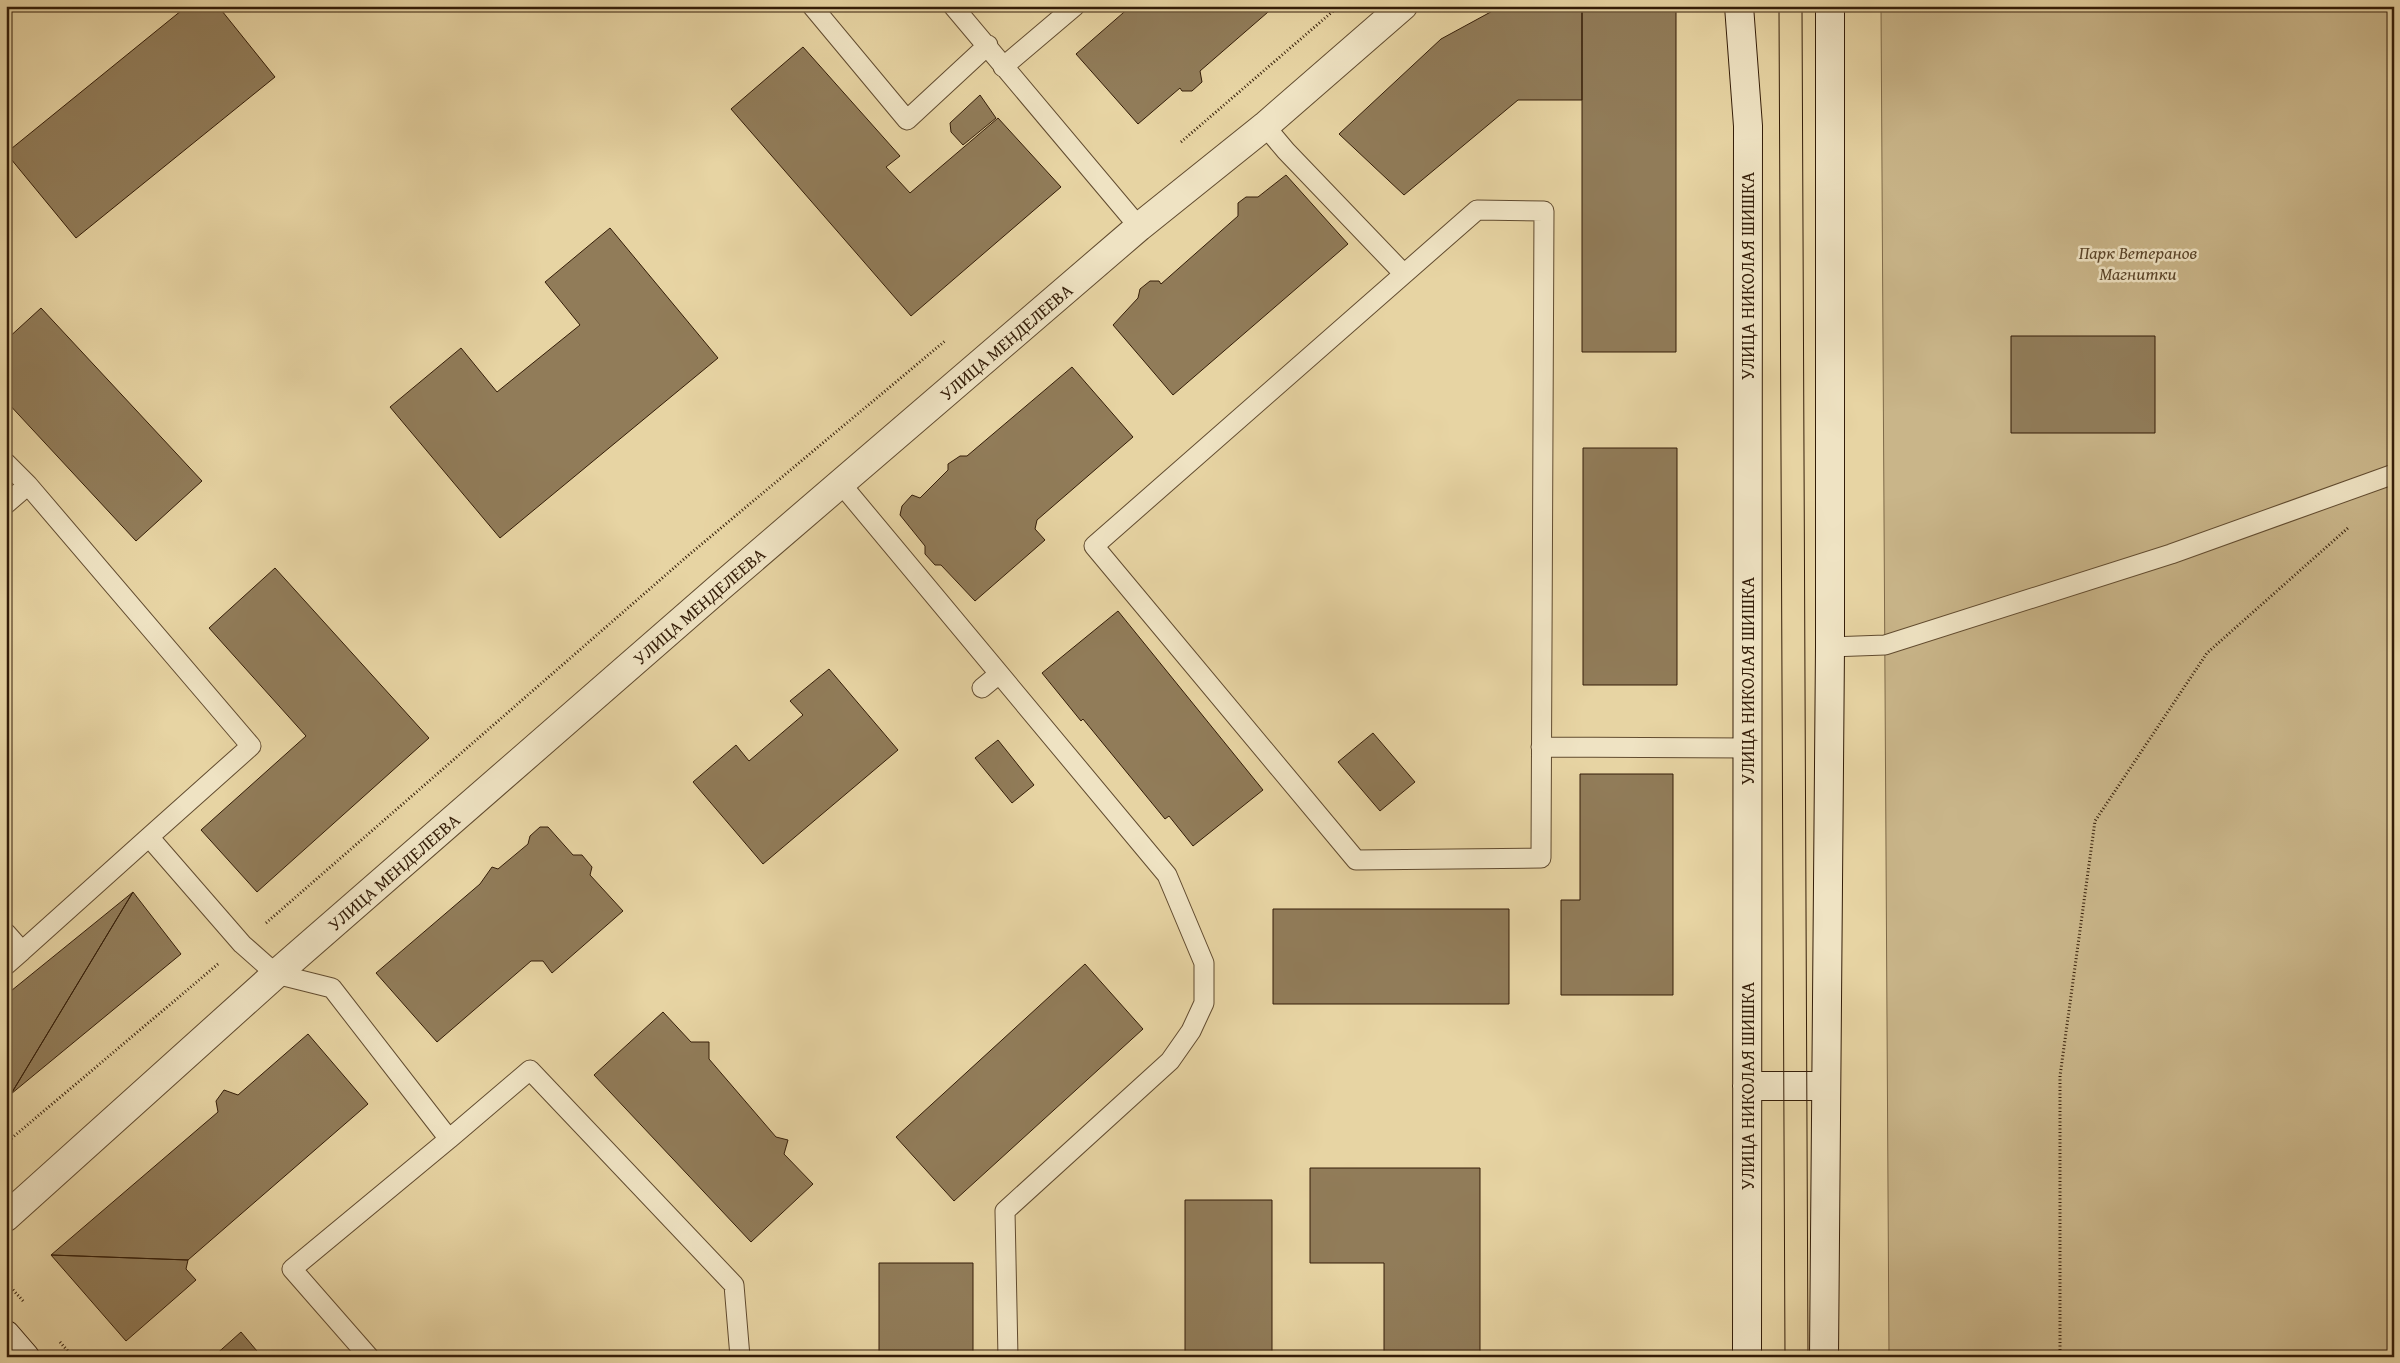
<svg xmlns="http://www.w3.org/2000/svg" width="2400" height="1363" viewBox="0 0 2400 1363" font-family="'Gentium Book Plus',serif">
  <rect width="100%" height="100%" fill="#e7d4a3"/>
  <filter id="stains"><feTurbulence type="fractalNoise" baseFrequency=".004" numOctaves="4"/><feColorMatrix values="0 0 0 0 .2 0 0 0 0 .09 0 0 0 0 .02 0 0 0 .5 -.17"/></filter>
  <radialGradient id="worn" r=".72"><stop offset=".6" stop-color="#630" stop-opacity="0"/><stop offset="1" stop-color="#630" stop-opacity=".3"/></radialGradient>
  <!-- green -->
  <path fill="#c9b589" stroke="#7e6948" d="M1881,6H2394V1357H1889Z"/>
  <!-- building -->
  <path fill="#917c59" stroke="#341d08" d="M187,6H218L275,77L76,238L6,153Z
    M1131,6H1275L1200,71L1202,82L1192,91H1182L1180,88L1138,124L1076,54Z
    M1498,8H1582V100H1518L1404,195L1339,134L1441,39Z
    M1582,8H1676V352H1582Z
    M803,47L900,156L886,167L910,193L998,118L1061,187L911,316L731,109Z
    M980,95L996,118L963,145L951,132L950,123Z
    M1286,175L1348,244L1173,395L1113,325L1138,298L1140,289L1150,281H1159L1161,284L1238,216V203L1246,197H1258Z
    M610,228L718,358L500,538L390,407L461,348L497,392L580,325L545,282Z
    M41,308L202,481L136,541L6,401V340Z
    M2011,336H2155V433H2011Z
    M1072,367L1133,437L1037,520L1035,529L1045,540L975,601L941,565H935L925,554V546L900,515L902,506L912,495L920,498L948,470V464L960,456H967Z
    M1583,448H1677V685H1583Z
    M275,568L429,738L257,892L201,830L306,736L209,628Z
    M1118,611L1263,790L1193,846L1169,816L1165,819L1083,719L1081,721L1042,673Z
    M829,669L898,750L763,864L693,782L736,745L749,761L803,715L790,701Z
    M1373,733L1415,782L1380,811L1338,762Z
    M998,740L1034,785L1012,803L975,758Z
    M1580,774H1673V995H1561V900H1580Z
    M540,827H548L573,855H582L592,867L590,875L623,911L552,973L543,961H531L437,1042L376,973L480,884L492,867L498,869L528,844L530,836Z
    M133,892L11,1094L6,1088V995Z
    M133,892L181,954L11,1094Z
    M1273,909H1509V1004H1273Z
    M1085,964L1143,1029L954,1201L896,1137Z
    M663,1012L691,1042H709V1059L776,1137L788,1140L784,1154L813,1184L751,1242L594,1075Z
    M308,1034L368,1104L188,1260L51,1255L218,1112L216,1101L224,1090L238,1095Z
    M1310,1168H1480V1357H1384V1263H1310Z
    M1185,1200H1272V1357H1185Z
    M51,1255L188,1260L186,1269L196,1280L126,1341Z
    M879,1263H973V1357H879Z
    M241,1332L262,1357H213Z"/>
  <g fill="none" stroke-linecap="round" stroke-linejoin="round">
    <!-- lane casing -->
    <g stroke="#614b2f" stroke-width="21">
      <path id="lane" d="M812,6L907,120L988,45
        M953,6L1139,227
        M1003,67L1075,6
        M1265,126L1286,151L1404,274
        M1477,210L1544,211L1541,858L1356,860L1094,546Z
        M6,463L28,485
        M842,485L1167,875L1204,963V1003L1191,1031L1170,1061L1005,1211L1008,1357
        M6,504L28,485L251,746L149,837
        M1830,647L1885,645L2171,554L2394,474
        M982,688L999,674
        M1541,747L1747,748
        M6,933L22,951L149,837L242,944L276,974L332,988L449,1139L292,1269L369,1357
        M6,965L22,951
        M449,1139L530,1070L734,1285L740,1357"/>
    </g>
    <!-- street casing -->
    <g stroke="#614b2f" stroke-width="30">
      <g id="street">
        <path id="s1" d="M6,1217L276,974L720,587L1139,227L1265,126L1403,6"/>
      </g>
    </g>
    <!-- secondary casing -->
    <g stroke="#341d08" stroke-width="30">
      <path id="secondary" d="M1739,6L1748,126L1747,1357
        M1747,1086H1825
        M6,1335L25,1357
        M1824,1357L1830,647V6"/>
    </g>
    <!-- path -->
    <path stroke="#341d08" stroke-width="3" stroke-dasharray="1 2.5" stroke-linecap="butt" d="M1181,142L1339,6
      M266,923L691,553L945,341
      M6,1143L218,964
      M6,1282L24,1302
      M60,1342L73,1357
      M2060,1357V1076L2095,821L2207,653L2349,527"/>
    <!-- lane -->
    <use href="#lane" stroke="#efe3c3" stroke-width="19"/>
    <!-- street -->
    <use href="#street" stroke="#efe3c3" stroke-width="28"/>
    <!-- secondary -->
    <use href="#secondary" stroke="#efe3c3" stroke-width="28"/>
    <!-- tram -->
    <path stroke="#341d08" stroke-width="1" d="M1779,6L1785,1357
      M1802,6L1808,1357"/>
  </g>
  <g text-anchor="middle" dominant-baseline="central" stroke-width="5" stroke-linejoin="round" paint-order="stroke">
    <!-- park labels -->
    <g font-size="18" font-style="italic" fill="#594328" stroke="#efe3c3">
      <text x="2138" y="252">Парк Ветеранов<tspan x="2138" dy="21">Магнитки</tspan></text>
    </g>
    <!-- street labels -->
    <g font-size="18" fill="#341d08" stroke="#efe3c3">
      <text transform="translate(1747 276) rotate(-90)">УЛИЦА НИКОЛАЯ ШИШКА</text>
      <text stroke="none"><textPath href="#s1" startOffset="1329">УЛИЦА МЕНДЕЛЕЕВА</textPath></text>
      <text stroke="none"><textPath href="#s1" startOffset="924">УЛИЦА МЕНДЕЛЕЕВА</textPath></text>
      <text transform="translate(1747 681) rotate(-90)">УЛИЦА НИКОЛАЯ ШИШКА</text>
      <text stroke="none"><textPath href="#s1" startOffset="519">УЛИЦА МЕНДЕЛЕЕВА</textPath></text>
      <text transform="translate(1747 1086) rotate(-90)">УЛИЦА НИКОЛАЯ ШИШКА</text>
    </g>
  </g>
  <!-- margin -->
  <rect width="2400" height="1363" fill="none" stroke="#e7d4a3" stroke-width="25"/>
  <rect x="8" y="8" width="2385" height="1348" fill="none" stroke="#341d08" stroke-width="2.5"/>
  <rect x="12" y="12" width="2375" height="1338" fill="none" stroke="#341d08"/>
  <rect width="100%" height="100%" filter="url(#stains)"/>
  <rect width="100%" height="100%" fill="url(#worn)"/>
</svg>
